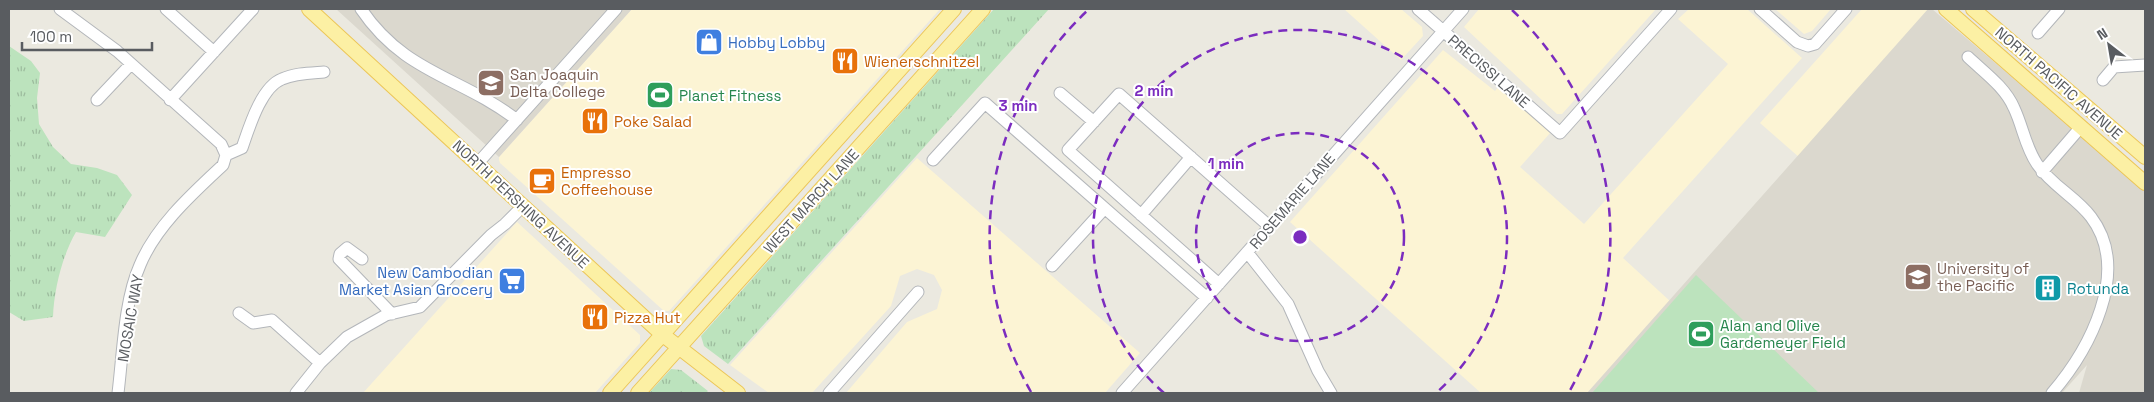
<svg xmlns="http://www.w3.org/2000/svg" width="2154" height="402" viewBox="0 0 2154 402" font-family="'Space Grotesk',sans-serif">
  <defs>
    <pattern id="grass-tufts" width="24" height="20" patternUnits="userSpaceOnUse" patternTransform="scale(1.25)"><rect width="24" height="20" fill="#bce3bd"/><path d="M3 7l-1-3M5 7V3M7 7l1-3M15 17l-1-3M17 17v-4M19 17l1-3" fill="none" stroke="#9cbb9d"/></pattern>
  </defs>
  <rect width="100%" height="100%" fill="#ebe9e0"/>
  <!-- commercial -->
  <path fill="#fcf4d4" d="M632,9H940L669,311H664L500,163L499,160V157Z
    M1344,9H1401L1422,27L1423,36L1401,60Z
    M1479,9H1656L1562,114H1557L1464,27Z
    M1689,9H1747L1802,58L1623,258L1671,302L1589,393H1481L1290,222L1443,50L1495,91L1500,85L1551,132L1520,167L1584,224L1728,64L1678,19Z
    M1775,9H1831L1812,31L1804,34Z
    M1862,9H1931L1800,158L1760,123Z
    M917,158L1140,353L1105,393H846L907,322L937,309L942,290L934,275L917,269L900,276L891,306L812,393H769L730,365Z
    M517,222L640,335V343L595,393H363Z"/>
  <!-- education -->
  <path fill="#dbd8ce" d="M336,9H632L499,157Z
    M1928,9H1932L2145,190V393H2079L2087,365L2062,393H1587Z"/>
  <!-- grass -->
  <path fill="url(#grass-tufts)" d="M994,9H1049L728,364L704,346L701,336Z
    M9,46L31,61L40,73L37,98L39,124L53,147L71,164L97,168L117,175L132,195L105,237L76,232C62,256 54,290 53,317L24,321L9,312Z
    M671,369L681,370L708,391L706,393H649Z"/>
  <!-- pitch -->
  <path fill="#bce3bd" d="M1696,275L1819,393H1592Z"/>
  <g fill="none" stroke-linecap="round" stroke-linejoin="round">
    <!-- minor casing -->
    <g stroke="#b3b6ba" stroke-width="13">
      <path id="minor" d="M60,9L117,51L221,144L226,155
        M166,9L214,52
        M361,9C405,74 460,76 517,120
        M1418,9L1560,133L1671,9
        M1760,9L1797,42L1808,46L1815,44L1846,9
        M2038,33L2059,9
        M1968,57C1985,73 2005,87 2014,108C2023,127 2025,146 2037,164C2052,186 2076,197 2091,217C2132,271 2089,350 2052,393
        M2103,80L2114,67L2145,65
        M1060,93L1094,122
        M97,100L131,64
        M170,100L253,9
        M226,155L242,148C249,128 261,87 282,79C295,73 310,73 324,72
        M933,160L985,103L1207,298
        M478,163L616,9
        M2042,172L2080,128
        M1141,215L1191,157
        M1247,252L1288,304L1318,371L1331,393
        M362,259L347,248L340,254L339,259L392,314
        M1052,266L1104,209
        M1219,284L1068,150L1119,94L1269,226
        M239,313L253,323L272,320L320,363
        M118,393C123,353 124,301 140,265C156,226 193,193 223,165L226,155
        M296,393L320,363L347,337L386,315L420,307L491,235L505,224L523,206
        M829,393L918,292
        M1122,393L1463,9"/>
    </g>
    <!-- major casing -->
    <g stroke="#ecc658" stroke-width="16">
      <path id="major" d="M309,9L663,335L738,393
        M1946,9L2145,183
        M1973,9L2145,157
        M610,393L954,9
        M638,393L983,9"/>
    </g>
    <!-- minor -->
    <use href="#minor" stroke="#fff" stroke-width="11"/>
    <!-- major -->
    <use href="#major" stroke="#fcf0a4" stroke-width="14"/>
  </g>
  <!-- distance rings -->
  <g fill="none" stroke="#7b2cbf" stroke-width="2.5" stroke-dasharray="9 6">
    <circle cx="1300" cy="237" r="104"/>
    <path d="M1164 393A207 207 0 1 1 1436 393"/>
    <path d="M1031 392A311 311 0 0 1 1088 10M1512 10A311 311 0 0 1 1569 392"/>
  </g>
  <!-- icons -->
  <defs>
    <g id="shop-square" transform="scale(1.4375)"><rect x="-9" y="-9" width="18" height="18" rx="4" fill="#3f7fe0" stroke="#fff"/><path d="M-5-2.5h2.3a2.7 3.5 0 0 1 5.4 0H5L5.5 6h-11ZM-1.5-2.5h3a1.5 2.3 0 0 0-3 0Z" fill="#fff"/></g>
    <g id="restaurant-square" transform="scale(1.4375)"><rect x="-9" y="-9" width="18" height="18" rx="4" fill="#e8710a" stroke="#fff"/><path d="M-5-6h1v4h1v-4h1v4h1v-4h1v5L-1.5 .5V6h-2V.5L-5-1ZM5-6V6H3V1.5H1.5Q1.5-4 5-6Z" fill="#fff"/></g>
    <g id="university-square" transform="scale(1.4375)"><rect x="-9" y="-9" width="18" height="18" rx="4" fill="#8d6e63" stroke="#fff"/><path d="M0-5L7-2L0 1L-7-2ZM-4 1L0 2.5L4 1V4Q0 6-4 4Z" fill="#fff"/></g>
    <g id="stadium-square" transform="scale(1.4375)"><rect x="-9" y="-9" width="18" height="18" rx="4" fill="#2e9e5b" stroke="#fff"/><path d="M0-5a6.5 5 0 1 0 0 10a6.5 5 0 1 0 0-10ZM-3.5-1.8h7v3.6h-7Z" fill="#fff"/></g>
    <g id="cafe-square" transform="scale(1.4375)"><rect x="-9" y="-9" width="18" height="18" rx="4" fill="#e8710a" stroke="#fff"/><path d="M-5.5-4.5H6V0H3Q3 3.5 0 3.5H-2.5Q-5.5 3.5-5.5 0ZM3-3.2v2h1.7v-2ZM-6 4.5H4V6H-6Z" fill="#fff"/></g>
    <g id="supermarket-square" transform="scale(1.4375)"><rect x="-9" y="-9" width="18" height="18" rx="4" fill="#3f7fe0" stroke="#fff"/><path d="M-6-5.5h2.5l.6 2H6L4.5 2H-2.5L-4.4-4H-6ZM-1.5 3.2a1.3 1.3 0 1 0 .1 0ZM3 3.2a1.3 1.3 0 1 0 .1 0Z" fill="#fff"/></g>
    <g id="building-square" transform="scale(1.4375)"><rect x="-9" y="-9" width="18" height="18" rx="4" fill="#0f9aa8" stroke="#fff"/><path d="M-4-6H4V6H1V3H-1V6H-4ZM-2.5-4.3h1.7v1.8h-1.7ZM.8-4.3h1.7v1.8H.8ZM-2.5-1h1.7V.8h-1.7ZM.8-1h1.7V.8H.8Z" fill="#fff"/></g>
  </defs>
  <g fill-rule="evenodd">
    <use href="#shop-square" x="709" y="42"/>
    <use href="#restaurant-square" x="845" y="61"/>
    <use href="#university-square" x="491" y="83"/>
    <use href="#stadium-square" x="660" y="95"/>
    <use href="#restaurant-square" x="595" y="121"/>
    <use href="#cafe-square" x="542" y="181"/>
    <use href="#university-square" x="1918" y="277"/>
    <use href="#supermarket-square" x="512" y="281"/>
    <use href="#building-square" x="2048" y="288"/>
    <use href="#restaurant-square" x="595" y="317"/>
    <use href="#stadium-square" x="1701" y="334"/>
  </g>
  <g text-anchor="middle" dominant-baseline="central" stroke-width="4" stroke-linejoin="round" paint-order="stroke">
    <!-- shop labels -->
    <g font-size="15" fill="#366cbe" stroke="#fff" text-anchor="start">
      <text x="728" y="42">Hobby Lobby</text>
      <text x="493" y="272" text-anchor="end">New Cambodian<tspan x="493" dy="17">Market Asian Grocery</tspan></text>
    </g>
    <!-- food labels -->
    <g font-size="15" fill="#c56008" stroke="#fff" text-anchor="start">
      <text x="864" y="61">Wienerschnitzel</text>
      <text x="614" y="121">Poke Salad</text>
      <text x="561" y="172">Empresso<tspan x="561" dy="17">Coffeehouse</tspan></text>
      <text x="614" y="317">Pizza Hut</text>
    </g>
    <!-- street labels -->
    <g font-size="15" fill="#595c60" stroke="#fff">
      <text transform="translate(1489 71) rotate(41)">PRECISSI LANE</text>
      <text transform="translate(2059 83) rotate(41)">NORTH PACIFIC AVENUE</text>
      <text transform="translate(811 201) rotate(-48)">WEST MARCH LANE</text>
      <text transform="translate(1292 201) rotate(-49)">ROSEMARIE LANE</text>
      <text transform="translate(521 204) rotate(43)">NORTH PERSHING AVENUE</text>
      <text transform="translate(130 318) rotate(-80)">MOSAIC WAY</text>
    </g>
    <!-- education labels -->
    <g font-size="15" fill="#785e54" stroke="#fff" text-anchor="start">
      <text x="510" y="74">San Joaquin<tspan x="510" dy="17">Delta College</tspan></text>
      <text x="1937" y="268">University of<tspan x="1937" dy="17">the Pacific</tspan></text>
    </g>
    <!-- leisure labels -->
    <g font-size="15" fill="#27864d" stroke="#fff" text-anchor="start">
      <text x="679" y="95">Planet Fitness</text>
      <text x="1720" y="325">Alan and Olive<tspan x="1720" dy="17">Gardemeyer Field</tspan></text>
    </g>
    <!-- culture labels -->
    <g font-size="15" fill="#0d838f" stroke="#fff" text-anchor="start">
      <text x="2067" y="288">Rotunda</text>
    </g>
  </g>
  <circle cx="1300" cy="237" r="8" fill="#7b2cbf" stroke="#fff" stroke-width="2.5"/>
  <g font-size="15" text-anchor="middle" font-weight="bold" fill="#7b2cbf" stroke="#fff" stroke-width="4" stroke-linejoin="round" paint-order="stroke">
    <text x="1154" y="96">2 min</text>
    <text x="1018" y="111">3 min</text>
    <text x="1226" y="169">1 min</text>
  </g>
  <!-- border -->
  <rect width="2154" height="402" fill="none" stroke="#595c60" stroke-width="20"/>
  <!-- north arrow -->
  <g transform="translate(2109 45) rotate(329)" stroke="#ffffff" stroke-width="4" paint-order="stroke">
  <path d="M0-4L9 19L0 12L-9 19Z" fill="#595c60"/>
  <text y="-8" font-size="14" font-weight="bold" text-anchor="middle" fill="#595c60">N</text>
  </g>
  <!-- scale -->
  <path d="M22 42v8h130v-8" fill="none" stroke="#595c60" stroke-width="2.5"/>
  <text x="30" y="42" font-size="15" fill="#595c60" stroke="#ffffff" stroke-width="4" paint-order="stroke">100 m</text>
</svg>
